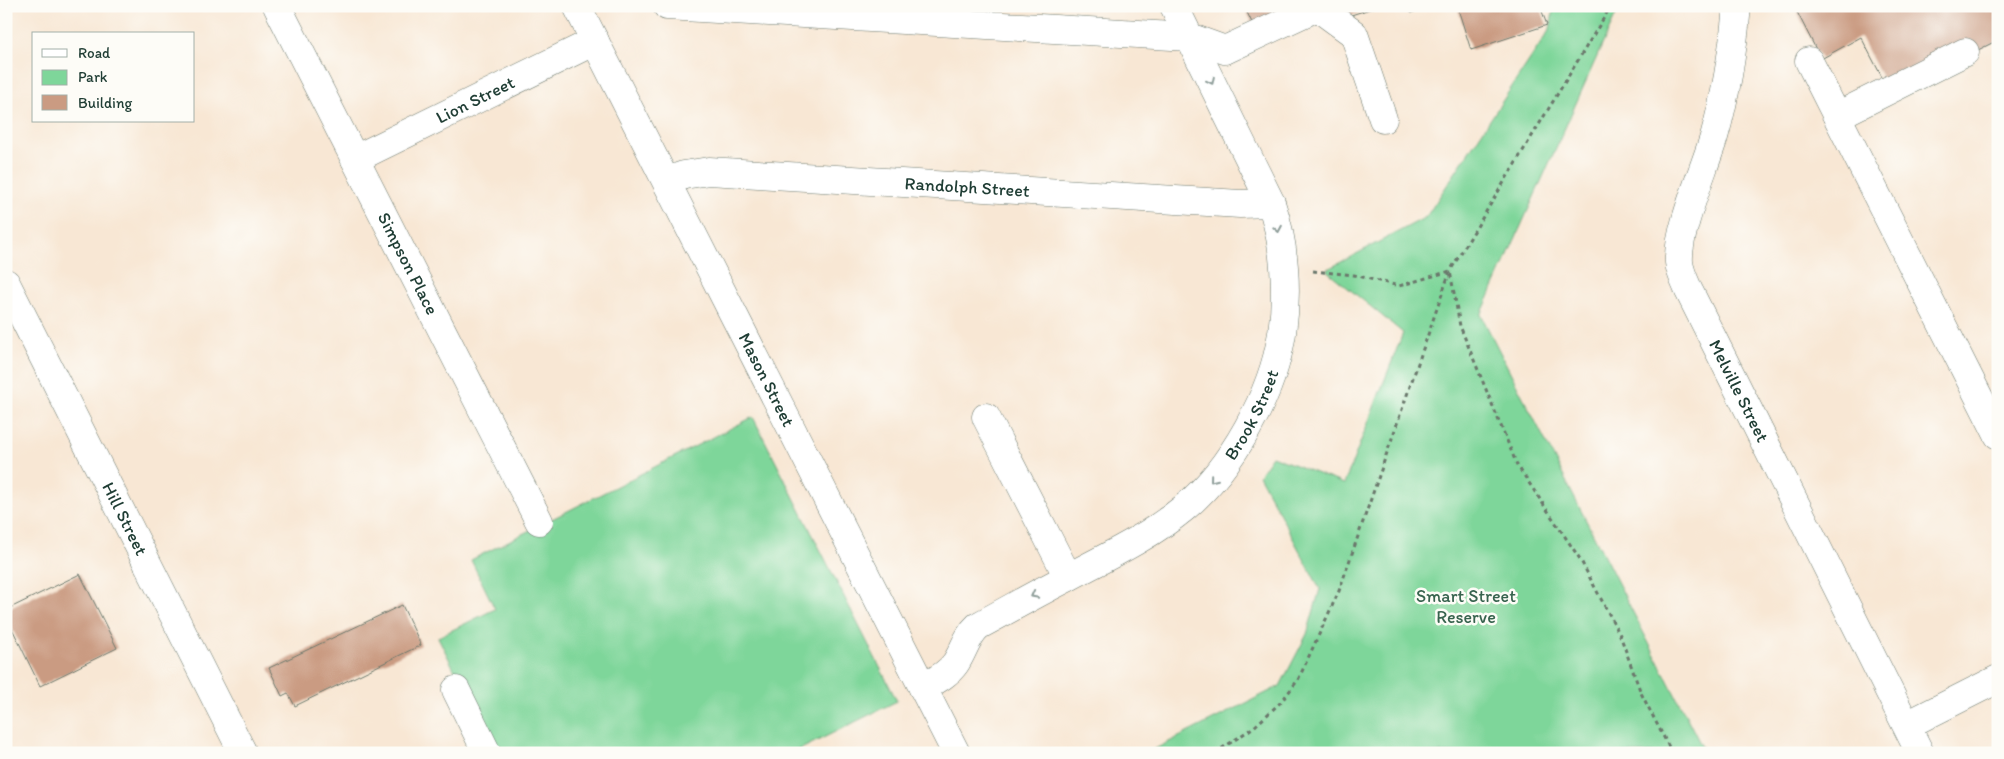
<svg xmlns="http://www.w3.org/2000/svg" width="2004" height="759" viewBox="0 0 2004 759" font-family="Itim,sans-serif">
  <rect width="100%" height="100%" fill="#fdfcf7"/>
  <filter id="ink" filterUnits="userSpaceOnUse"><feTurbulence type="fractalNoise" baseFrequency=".02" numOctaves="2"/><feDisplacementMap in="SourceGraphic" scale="10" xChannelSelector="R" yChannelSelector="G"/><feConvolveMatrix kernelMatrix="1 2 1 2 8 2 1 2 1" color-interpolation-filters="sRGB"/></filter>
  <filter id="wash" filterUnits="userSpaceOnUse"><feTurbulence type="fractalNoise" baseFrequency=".0096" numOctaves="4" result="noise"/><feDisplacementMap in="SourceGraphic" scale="20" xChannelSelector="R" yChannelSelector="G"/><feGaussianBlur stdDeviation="1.12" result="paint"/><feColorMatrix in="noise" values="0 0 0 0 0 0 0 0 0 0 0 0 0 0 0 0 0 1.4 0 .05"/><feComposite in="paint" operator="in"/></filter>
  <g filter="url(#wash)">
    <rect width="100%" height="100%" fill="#f8e7d4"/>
    <!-- green -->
    <path fill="#7ed69a" stroke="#4e8a67" d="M1554,6H1618L1617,12L1481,315L1705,753H1147L1280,686L1307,634L1320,589L1259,475L1272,456L1344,484L1403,333L1326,270L1426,217L1550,29Z
      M753,417L897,701L793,753H496L438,637L495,609L471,560Z"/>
    <g id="blocks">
      <!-- building -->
      <path fill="#ca9b82" d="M1244,6H1286L1289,13L1255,29Z
        M1336,6H1376V7L1345,17Z
        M1408,6H1429L1411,13Z
        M1457,6H1540L1547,25L1471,50Z
        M1689,6H1710V9L1689,10Z
        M1794,6H1995L1998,12V40L1978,50L1971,40L1886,85L1861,37L1821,59Z
        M80,574L117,648L40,686L6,616V610Z
        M402,605L421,645L295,706L288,693L282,696L269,668Z"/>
    </g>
  </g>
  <g filter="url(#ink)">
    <use href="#blocks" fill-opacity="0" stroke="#6b786c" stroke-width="1"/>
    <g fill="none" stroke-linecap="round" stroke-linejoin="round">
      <!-- minor casing -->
      <g stroke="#6b786c" stroke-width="29">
        <g id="minor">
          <path id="s1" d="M277,6L539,521"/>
          <path id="s2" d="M577,6L956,753"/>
          <path d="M667,6L1189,37L1225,50L1317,7L1354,34L1383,119"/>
          <path id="s3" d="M1737,6C1733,51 1726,95 1714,137C1704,170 1677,231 1679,262C1680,272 1685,282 1689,291L1920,753"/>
          <path d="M1809,61L1998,435"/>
          <path d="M1837,116L1965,52"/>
          <path id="s4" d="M355,159L595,41"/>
          <path id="s5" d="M667,181L684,175L709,171L1240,204L1271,203"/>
          <path id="s6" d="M6,283L243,753"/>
          <path d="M986,417L1068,577"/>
          <path id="s7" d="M923,688C934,681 947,675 955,664C964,651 966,637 978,626C1008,610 1037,593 1067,578C1108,556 1149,537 1184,508C1231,469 1273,394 1282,333C1288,291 1285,243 1271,203L1174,6"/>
          <path d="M456,690L487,753"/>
          <path d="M1907,725L1998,679"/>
        </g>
      </g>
      <!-- path -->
      <path stroke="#6b786c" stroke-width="3" stroke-dasharray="4 4" stroke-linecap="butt" d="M1313,271L1354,275L1399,286L1450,271L1460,326L1517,465L1580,559L1620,635L1641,693L1672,753
        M1215,753L1254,727L1281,702L1298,680L1339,591L1450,271L1611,6"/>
      <!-- minor -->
      <use href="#minor" stroke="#fff" stroke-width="28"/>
    </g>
    <!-- one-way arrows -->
    <defs><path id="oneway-chevron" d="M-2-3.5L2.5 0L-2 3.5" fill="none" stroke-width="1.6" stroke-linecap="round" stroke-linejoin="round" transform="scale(1.25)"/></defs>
    <g stroke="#8f9e9a">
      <use href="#oneway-chevron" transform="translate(1211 81) rotate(64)"/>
      <use href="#oneway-chevron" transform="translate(1278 229) rotate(80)"/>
      <use href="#oneway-chevron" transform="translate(1213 479) rotate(129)"/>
      <use href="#oneway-chevron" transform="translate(1034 595) rotate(152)"/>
    </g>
  </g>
  <g text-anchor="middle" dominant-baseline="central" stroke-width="5" stroke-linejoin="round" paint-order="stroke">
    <!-- street labels -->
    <g font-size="18" fill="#1f3d34" stroke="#fdfcf7">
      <text stroke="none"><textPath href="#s4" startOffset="134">Lion Street</textPath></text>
      <text stroke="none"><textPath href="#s5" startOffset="302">Randolph Street</textPath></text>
      <text stroke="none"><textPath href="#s1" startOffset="289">Simpson Place</textPath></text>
      <text stroke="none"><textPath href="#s2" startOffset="419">Mason Street</textPath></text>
      <text stroke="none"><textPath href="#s3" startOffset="406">Melville Street</textPath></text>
      <text stroke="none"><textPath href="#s7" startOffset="439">Brook Street</textPath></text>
      <text stroke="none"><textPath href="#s6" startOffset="264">Hill Street</textPath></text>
    </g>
    <!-- park labels -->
    <g font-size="18" fill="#37634e" stroke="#fdfcf7">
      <text x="1466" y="596">Smart Street<tspan x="1466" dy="21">Reserve</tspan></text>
    </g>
  </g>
  <!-- margin -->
  <rect width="2004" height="759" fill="none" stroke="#fdfcf7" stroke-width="25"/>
  <!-- legend -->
  <rect x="32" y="32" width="162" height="90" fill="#fdfcf7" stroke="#a4b0a9"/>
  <rect x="42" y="49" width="25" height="8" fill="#ffffff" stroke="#a4b0a9"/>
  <text x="78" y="58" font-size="15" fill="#1f3d34">Road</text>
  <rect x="42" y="70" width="25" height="15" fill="#7ed69a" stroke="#a4b0a9"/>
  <text x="78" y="82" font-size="15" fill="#1f3d34">Park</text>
  <rect x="42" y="95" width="25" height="15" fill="#ca9b82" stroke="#a4b0a9"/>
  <text x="78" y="108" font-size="15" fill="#1f3d34">Building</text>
</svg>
